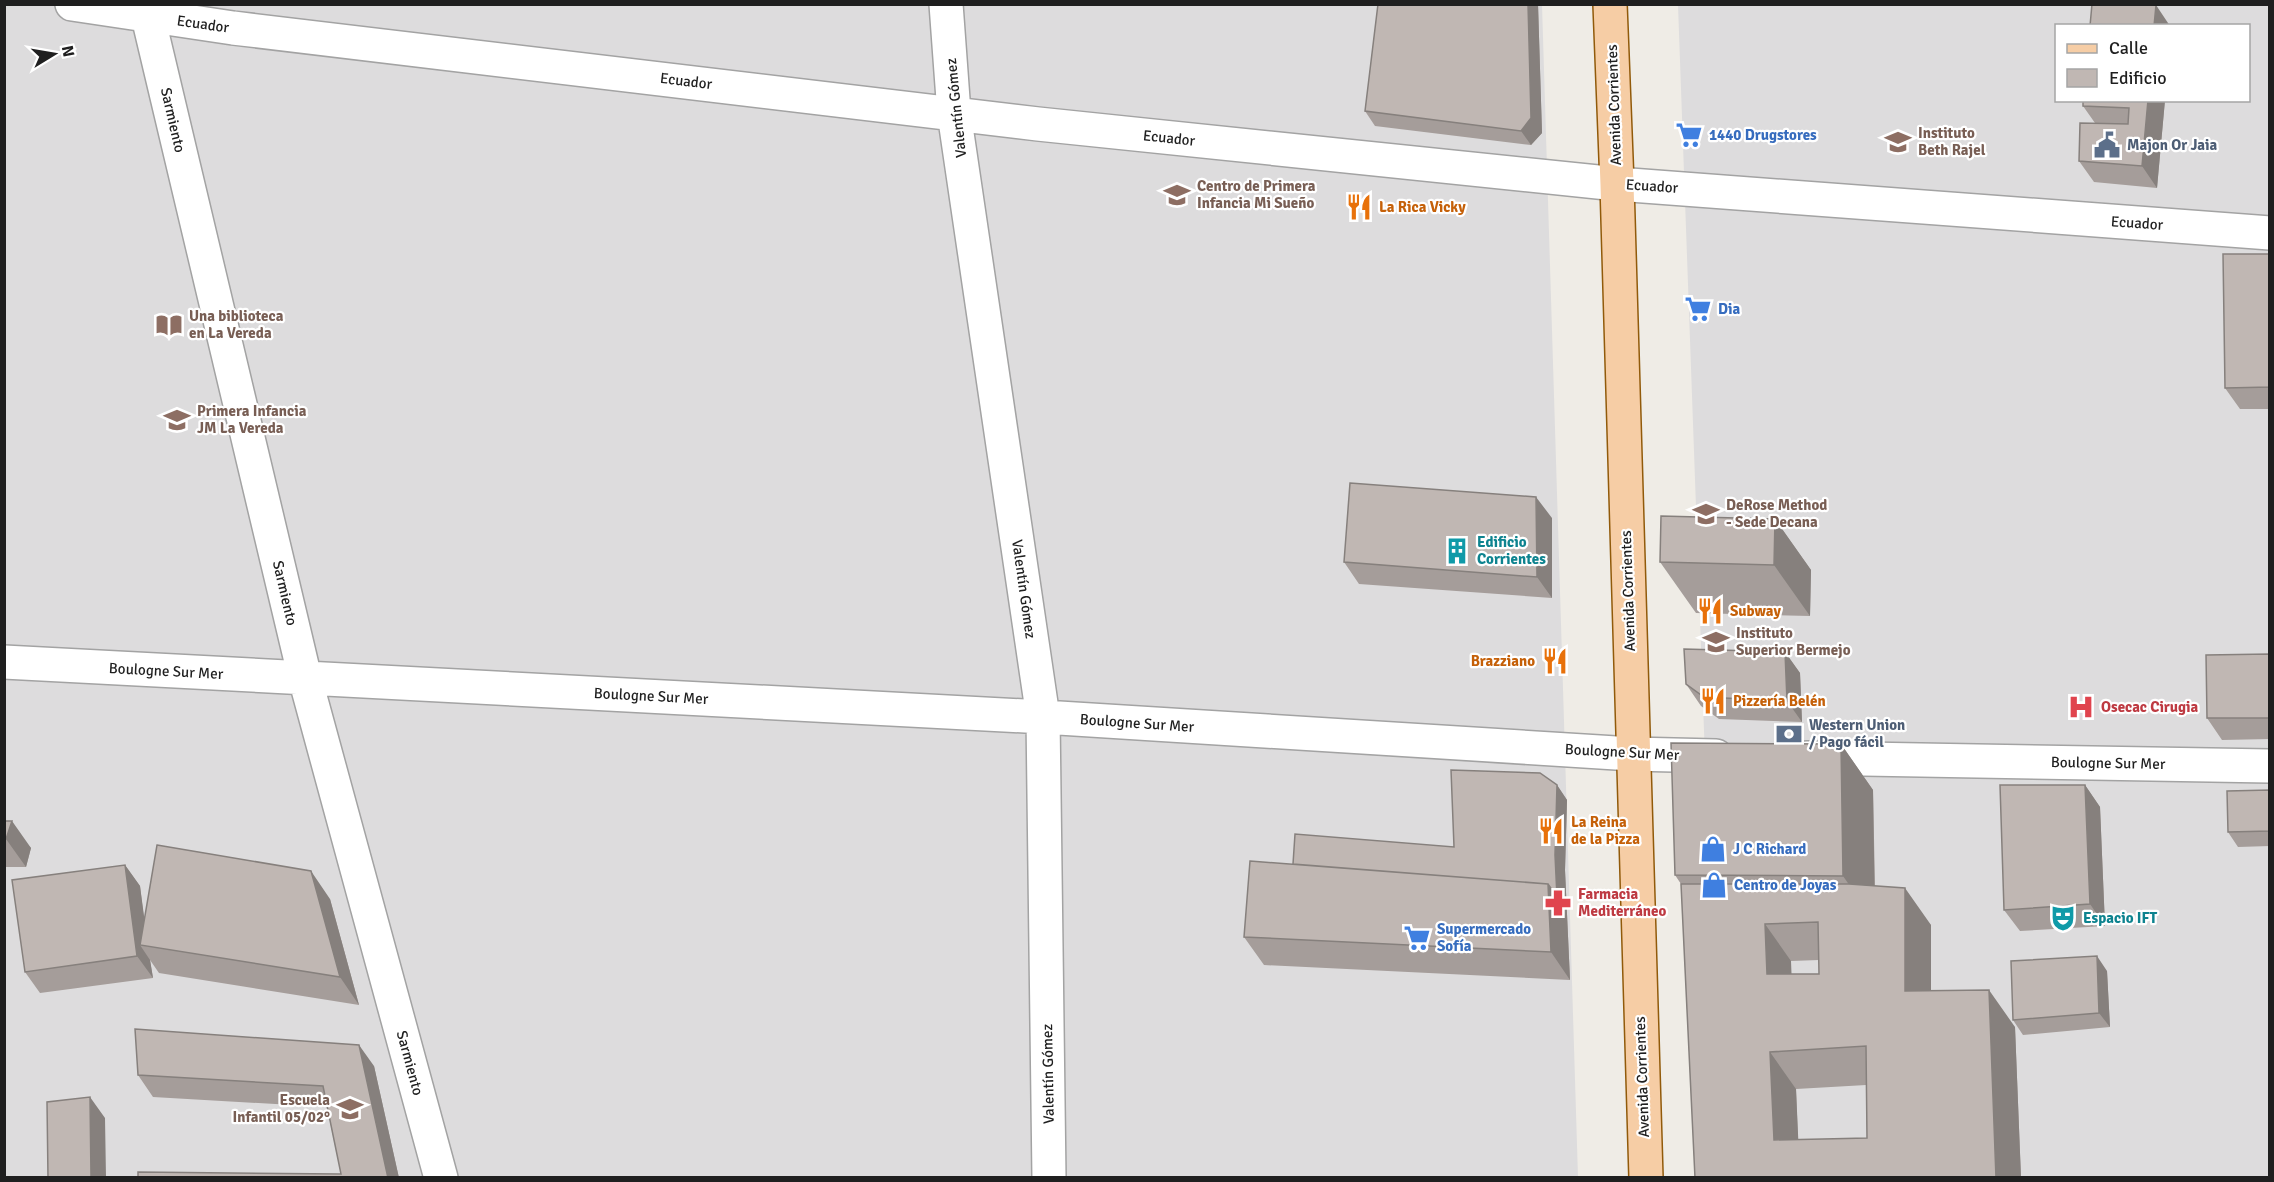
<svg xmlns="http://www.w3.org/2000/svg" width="2274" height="1182" viewBox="0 0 2274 1182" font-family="Signika,sans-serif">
  <rect width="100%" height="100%" fill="#efece6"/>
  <!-- residential -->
  <path fill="#dddcdd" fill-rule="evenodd" d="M5,5H1542L1578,1177L5,1178Z
    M1678,5H2269V1177H1720ZM2056,26H2248V100H2056Z"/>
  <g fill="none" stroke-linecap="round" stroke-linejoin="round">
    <!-- minor casing -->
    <g stroke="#a3a3a3" stroke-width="36">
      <path id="minor" d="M72,4L233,28L1038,124L1617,184L2270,233
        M145,4L305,678L441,1178
        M946,4L954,113L1043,717L1049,1178
        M4,662L1043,717L1632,754L1716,756
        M1807,758L2270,766"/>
    </g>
    <!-- primary casing -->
    <g stroke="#915a0a" stroke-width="36">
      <path id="primary" d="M1610,4L1617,184L1646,1178"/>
    </g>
    <!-- minor -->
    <use href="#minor" stroke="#fff" stroke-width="33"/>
    <!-- primary -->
    <use href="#primary" stroke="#f6cda5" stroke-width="33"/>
  </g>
  <!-- wall -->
  <path fill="#a59d9a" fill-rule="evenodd" d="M1378,4H1538L1542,133L1531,145L1375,126L1365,111Z
    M2165,100L2157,188L2094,182L2079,161L2095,123L2083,106Z
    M2270,254V409H2240L2225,388Z
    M1552,518V598L1359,584L1344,562Z
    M1775,519L1811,570L1810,616L1696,613L1660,562Z
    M1785,652L1800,673L1802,722L1719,719L1701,706L1686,684Z
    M2270,654V739L2222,740L2207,718Z
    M1841,744L1873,790L1875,886L1931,925V991L2015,1027L2021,1178H1695L1681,884L1675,875ZM1819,960V974H1791V961ZM1866,1085L1867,1138L1798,1140L1796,1089Z
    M1557,785L1567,800L1565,870L1570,980L1264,965L1244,937L1293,864L1454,847Z
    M2085,785L2100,807L2105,926L2020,931L2004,910Z
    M2270,790V846L2238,847L2228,832Z
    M4,821L31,848L26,867H4Z
    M125,865L140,886L144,919L330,899L359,1005L159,973L150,960L153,978L40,993L25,972Z
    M2107,971L2110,1027L2023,1035L2013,1020Z
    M374,1066L399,1178H138L341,1174L327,1107L153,1097L138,1075Z"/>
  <!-- shaded-wall -->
  <path fill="#86807d" d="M1528,4H1538L1542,133L1531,145L1521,131Z
    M2156,5L2170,26H2154Z
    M2148,100H2165L2157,188L2142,166Z
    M1536,497L1552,518V598L1537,577Z
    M1775,519L1811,570L1810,616L1774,565Z
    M1785,652L1800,673L1802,722L1787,701Z
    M4,703L5,704L4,745Z
    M1841,744L1873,790L1875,922L1843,876Z
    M1557,785L1567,800L1565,870L1570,980L1551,952L1548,884L1555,855Z
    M2085,785L2100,807L2105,926L2090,904Z
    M12,821L31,848L26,867L6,839Z
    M125,865L140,886L148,946L140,945L150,960L153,978L137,956Z
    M311,871L330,899L359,1005L340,977Z
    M1905,888L1931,925V1028L1905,991Z
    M1765,924L1791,961L1793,1011L1767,974Z
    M2097,956L2107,971L2110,1027L2099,1013Z
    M1989,990L2015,1027L2021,1178H1996Z
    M359,1045L374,1066L399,1178H388Z
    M1770,1052L1796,1089L1800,1178L1774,1140Z
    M90,1097L105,1118L106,1178H91Z"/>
  <!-- building -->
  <path fill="#c0b7b3" stroke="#86807d" stroke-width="1.5" fill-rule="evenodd" d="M1378,4H1528L1531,118L1521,131L1365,111Z
    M2092,4L2156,5L2154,26H2090Z
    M2083,100H2148L2142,166L2079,161L2080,123L2128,124L2129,108L2083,106Z
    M2223,254H2270V387L2225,388Z
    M1350,483L1536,497L1537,577L1344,562Z
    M1661,516L1775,519L1774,565L1660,562Z
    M1684,649L1785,652L1787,701L1704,697L1686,684Z
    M2270,654V718H2207L2206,655Z
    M1671,743L1841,744L1843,876L1675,875Z
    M1451,770L1540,773L1557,785L1555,855L1557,897L1548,884L1293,864L1295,834L1454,847Z
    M2000,785H2085L2090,904L2004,910Z
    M2270,790V831L2228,832L2227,791Z
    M4,821H12L6,839H4Z
    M157,845L311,871L340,977L140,945Z
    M1250,861L1548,884L1551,952L1244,937Z
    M125,865L137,956L25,972L12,880Z
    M1681,884H1849L1905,888V991L1989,990L1996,1178H1695ZM1818,922L1819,974H1767L1765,924ZM1866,1046L1867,1138L1774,1140L1770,1052Z
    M2097,956L2099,1013L2013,1020L2011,961Z
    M135,1029L359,1045L388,1178H138V1172L341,1174L323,1086L138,1075Z
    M90,1097L91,1178H48L47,1102Z"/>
  <!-- icons -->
  <defs>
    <g id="supermarket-bare" transform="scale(2.07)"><path d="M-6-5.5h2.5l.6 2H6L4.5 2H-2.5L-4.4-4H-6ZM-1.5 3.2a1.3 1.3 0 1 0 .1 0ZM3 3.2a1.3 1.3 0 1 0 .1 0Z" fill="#3f7fe0" stroke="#fff" stroke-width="2.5" paint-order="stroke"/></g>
    <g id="school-bare" transform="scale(2.07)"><path d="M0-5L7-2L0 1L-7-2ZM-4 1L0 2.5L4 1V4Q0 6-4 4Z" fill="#8d6e63" stroke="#fff" stroke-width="2.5" paint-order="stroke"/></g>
    <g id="civic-bare" transform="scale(2.07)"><path d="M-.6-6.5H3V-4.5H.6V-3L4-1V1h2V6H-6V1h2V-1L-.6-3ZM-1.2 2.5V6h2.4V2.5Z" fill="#5c6f8a" stroke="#fff" stroke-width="2.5" paint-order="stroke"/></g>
    <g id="restaurant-bare" transform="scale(2.07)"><path d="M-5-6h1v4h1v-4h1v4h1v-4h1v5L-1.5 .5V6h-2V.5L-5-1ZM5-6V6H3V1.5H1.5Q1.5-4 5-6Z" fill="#e8710a" stroke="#fff" stroke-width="2.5" paint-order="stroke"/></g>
    <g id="library-bare" transform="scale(2.07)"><path d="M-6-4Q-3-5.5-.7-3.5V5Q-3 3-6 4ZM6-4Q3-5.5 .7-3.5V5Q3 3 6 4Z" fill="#8d6e63" stroke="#fff" stroke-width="2.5" paint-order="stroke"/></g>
    <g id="university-bare" transform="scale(2.07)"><path d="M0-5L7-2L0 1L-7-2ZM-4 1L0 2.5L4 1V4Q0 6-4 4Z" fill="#8d6e63" stroke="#fff" stroke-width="2.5" paint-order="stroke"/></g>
    <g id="building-bare" transform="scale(2.07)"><path d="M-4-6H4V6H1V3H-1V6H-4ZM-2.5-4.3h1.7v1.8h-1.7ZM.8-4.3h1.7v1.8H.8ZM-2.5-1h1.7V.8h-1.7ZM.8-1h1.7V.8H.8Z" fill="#0f9aa8" stroke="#fff" stroke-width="2.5" paint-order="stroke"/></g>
    <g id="hospital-bare" transform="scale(2.07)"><path d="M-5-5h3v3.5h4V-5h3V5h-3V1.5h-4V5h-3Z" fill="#e0444e" stroke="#fff" stroke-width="2.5" paint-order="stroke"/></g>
    <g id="bank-bare" transform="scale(2.07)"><path d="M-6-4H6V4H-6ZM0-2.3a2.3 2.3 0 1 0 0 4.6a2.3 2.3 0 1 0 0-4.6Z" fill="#5c6f8a" stroke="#fff" stroke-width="2.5" paint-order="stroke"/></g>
    <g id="shop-bare" transform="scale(2.07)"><path d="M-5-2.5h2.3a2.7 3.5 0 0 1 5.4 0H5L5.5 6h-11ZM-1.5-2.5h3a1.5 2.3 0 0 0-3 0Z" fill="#3f7fe0" stroke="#fff" stroke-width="2.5" paint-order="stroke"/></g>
    <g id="pharmacy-bare" transform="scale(2.07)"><path d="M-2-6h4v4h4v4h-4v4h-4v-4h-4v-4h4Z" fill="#e0444e" stroke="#fff" stroke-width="2.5" paint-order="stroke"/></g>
    <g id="theatre-bare" transform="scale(2.07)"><path d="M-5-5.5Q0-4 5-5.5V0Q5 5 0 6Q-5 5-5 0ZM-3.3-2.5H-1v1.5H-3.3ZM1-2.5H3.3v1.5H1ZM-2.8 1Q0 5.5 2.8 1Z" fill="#0f9aa8" stroke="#fff" stroke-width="2.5" paint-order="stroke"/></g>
  </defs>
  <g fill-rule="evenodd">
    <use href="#supermarket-bare" x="1689" y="135"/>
    <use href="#school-bare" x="1898" y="142"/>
    <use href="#civic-bare" x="2107" y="145"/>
    <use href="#school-bare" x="1177" y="195"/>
    <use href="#restaurant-bare" x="1359" y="207"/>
    <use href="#supermarket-bare" x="1698" y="309"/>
    <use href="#library-bare" x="169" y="325"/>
    <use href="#school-bare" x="177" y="420"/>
    <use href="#university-bare" x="1706" y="514"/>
    <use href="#building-bare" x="1457" y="551"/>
    <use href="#restaurant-bare" x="1710" y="611"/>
    <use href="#university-bare" x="1716" y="642"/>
    <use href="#restaurant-bare" x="1555" y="661"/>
    <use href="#restaurant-bare" x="1713" y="701"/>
    <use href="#hospital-bare" x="2081" y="707"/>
    <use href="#bank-bare" x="1789" y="734"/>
    <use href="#restaurant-bare" x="1551" y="831"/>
    <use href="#shop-bare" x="1713" y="849"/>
    <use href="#shop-bare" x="1714" y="885"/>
    <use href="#pharmacy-bare" x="1558" y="903"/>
    <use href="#theatre-bare" x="2063" y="918"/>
    <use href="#supermarket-bare" x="1417" y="938"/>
    <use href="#school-bare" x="350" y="1109"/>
  </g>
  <g text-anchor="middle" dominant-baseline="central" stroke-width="4.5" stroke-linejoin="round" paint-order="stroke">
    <!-- street labels -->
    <g font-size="15" fill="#1f1f1f" stroke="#fff">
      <text transform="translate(203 24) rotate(8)">Ecuador</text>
      <text transform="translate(686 81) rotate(7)">Ecuador</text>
      <text transform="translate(1614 105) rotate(-92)">Avenida Corrientes</text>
      <text transform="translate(956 108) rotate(-96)">Valentín Gómez</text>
      <text transform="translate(173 120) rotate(77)">Sarmiento</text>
      <text transform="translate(1169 138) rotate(6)">Ecuador</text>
      <text transform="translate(1652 186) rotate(4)">Ecuador</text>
      <text transform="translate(2137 223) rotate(4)">Ecuador</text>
      <text transform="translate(1024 589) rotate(82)">Valentín Gómez</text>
      <text transform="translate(1628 591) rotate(-92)">Avenida Corrientes</text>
      <text transform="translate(285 593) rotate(77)">Sarmiento</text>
      <text transform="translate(166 671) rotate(3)">Boulogne Sur Mer</text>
      <text transform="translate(651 696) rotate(3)">Boulogne Sur Mer</text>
      <text transform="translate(1137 723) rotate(4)">Boulogne Sur Mer</text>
      <text transform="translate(1622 752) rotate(3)">Boulogne Sur Mer</text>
      <text transform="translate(2108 763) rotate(1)">Boulogne Sur Mer</text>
      <text transform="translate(410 1063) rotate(75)">Sarmiento</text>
      <text transform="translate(1048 1074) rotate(-91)">Valentín Gómez</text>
      <text transform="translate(1642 1077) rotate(-92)">Avenida Corrientes</text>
    </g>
    <!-- education labels -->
    <g font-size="15" font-weight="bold" fill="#785e54" stroke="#fff" text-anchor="start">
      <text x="1918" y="133">Instituto<tspan x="1918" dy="17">Beth Rajel</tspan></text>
      <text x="1197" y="186">Centro de Primera<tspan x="1197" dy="17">Infancia Mi Sueño</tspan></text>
      <text x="189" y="316">Una biblioteca<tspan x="189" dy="17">en La Vereda</tspan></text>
      <text x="197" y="411">Primera Infancia<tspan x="197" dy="17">JM La Vereda</tspan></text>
      <text x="1726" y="505">DeRose Method<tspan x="1726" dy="17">- Sede Decana</tspan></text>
      <text x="1736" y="633">Instituto<tspan x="1736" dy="17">Superior Bermejo</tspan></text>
      <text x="330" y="1100" text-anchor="end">Escuela<tspan x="330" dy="17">Infantil 05/02°</tspan></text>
    </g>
    <!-- shop labels -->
    <g font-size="15" font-weight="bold" fill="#366cbe" stroke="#fff" text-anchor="start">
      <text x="1709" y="135">1440 Drugstores</text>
      <text x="1718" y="309">Dia</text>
      <text x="1733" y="849">J C Richard</text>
      <text x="1734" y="885">Centro de Joyas</text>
      <text x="1437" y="929">Supermercado<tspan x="1437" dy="17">Sofía</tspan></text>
    </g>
    <!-- service labels -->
    <g font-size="15" font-weight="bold" fill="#4e5e75" stroke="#fff" text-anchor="start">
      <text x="2127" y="145">Majon Or Jaia</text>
      <text x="1809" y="725">Western Union<tspan x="1809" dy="17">/ Pago fácil</tspan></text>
    </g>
    <!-- food labels -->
    <g font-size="15" font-weight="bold" fill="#c56008" stroke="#fff" text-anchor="start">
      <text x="1379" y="207">La Rica Vicky</text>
      <text x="1730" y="611">Subway</text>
      <text x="1535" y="661" text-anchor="end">Brazziano</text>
      <text x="1733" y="701">Pizzería Belén</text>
      <text x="1571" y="822">La Reina<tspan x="1571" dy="17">de la Pizza</tspan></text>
    </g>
    <!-- culture labels -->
    <g font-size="15" font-weight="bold" fill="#0d838f" stroke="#fff" text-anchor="start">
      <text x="1477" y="542">Edificio<tspan x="1477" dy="17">Corrientes</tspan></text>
      <text x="2083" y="918">Espacio IFT</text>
    </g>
    <!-- health labels -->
    <g font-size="15" font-weight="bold" fill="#be3a42" stroke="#fff" text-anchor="start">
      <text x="2101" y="707">Osecac Cirugia</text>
      <text x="1578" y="894">Farmacia<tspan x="1578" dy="17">Mediterráneo</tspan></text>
    </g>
  </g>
  <!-- border -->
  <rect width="2274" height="1182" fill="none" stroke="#1f1f1f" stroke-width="12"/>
  <!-- legend -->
  <rect x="2055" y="24" width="195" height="78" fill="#ffffff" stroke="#a5a5a5" stroke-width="1.5"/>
  <rect x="2067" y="44" width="30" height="9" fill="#f6cda5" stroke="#a5a5a5" stroke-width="1.5"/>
  <text x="2109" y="54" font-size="18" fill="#1f1f1f">Calle</text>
  <rect x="2067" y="69" width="30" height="18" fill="#c0b7b3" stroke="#a5a5a5" stroke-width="1.5"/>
  <text x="2109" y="84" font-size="18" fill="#1f1f1f">Edificio</text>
  <!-- north arrow -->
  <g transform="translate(54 54) rotate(79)" stroke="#ffffff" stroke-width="4.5" paint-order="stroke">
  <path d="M0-4.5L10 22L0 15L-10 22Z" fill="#1f1f1f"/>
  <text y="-9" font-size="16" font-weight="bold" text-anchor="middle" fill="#1f1f1f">N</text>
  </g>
</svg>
